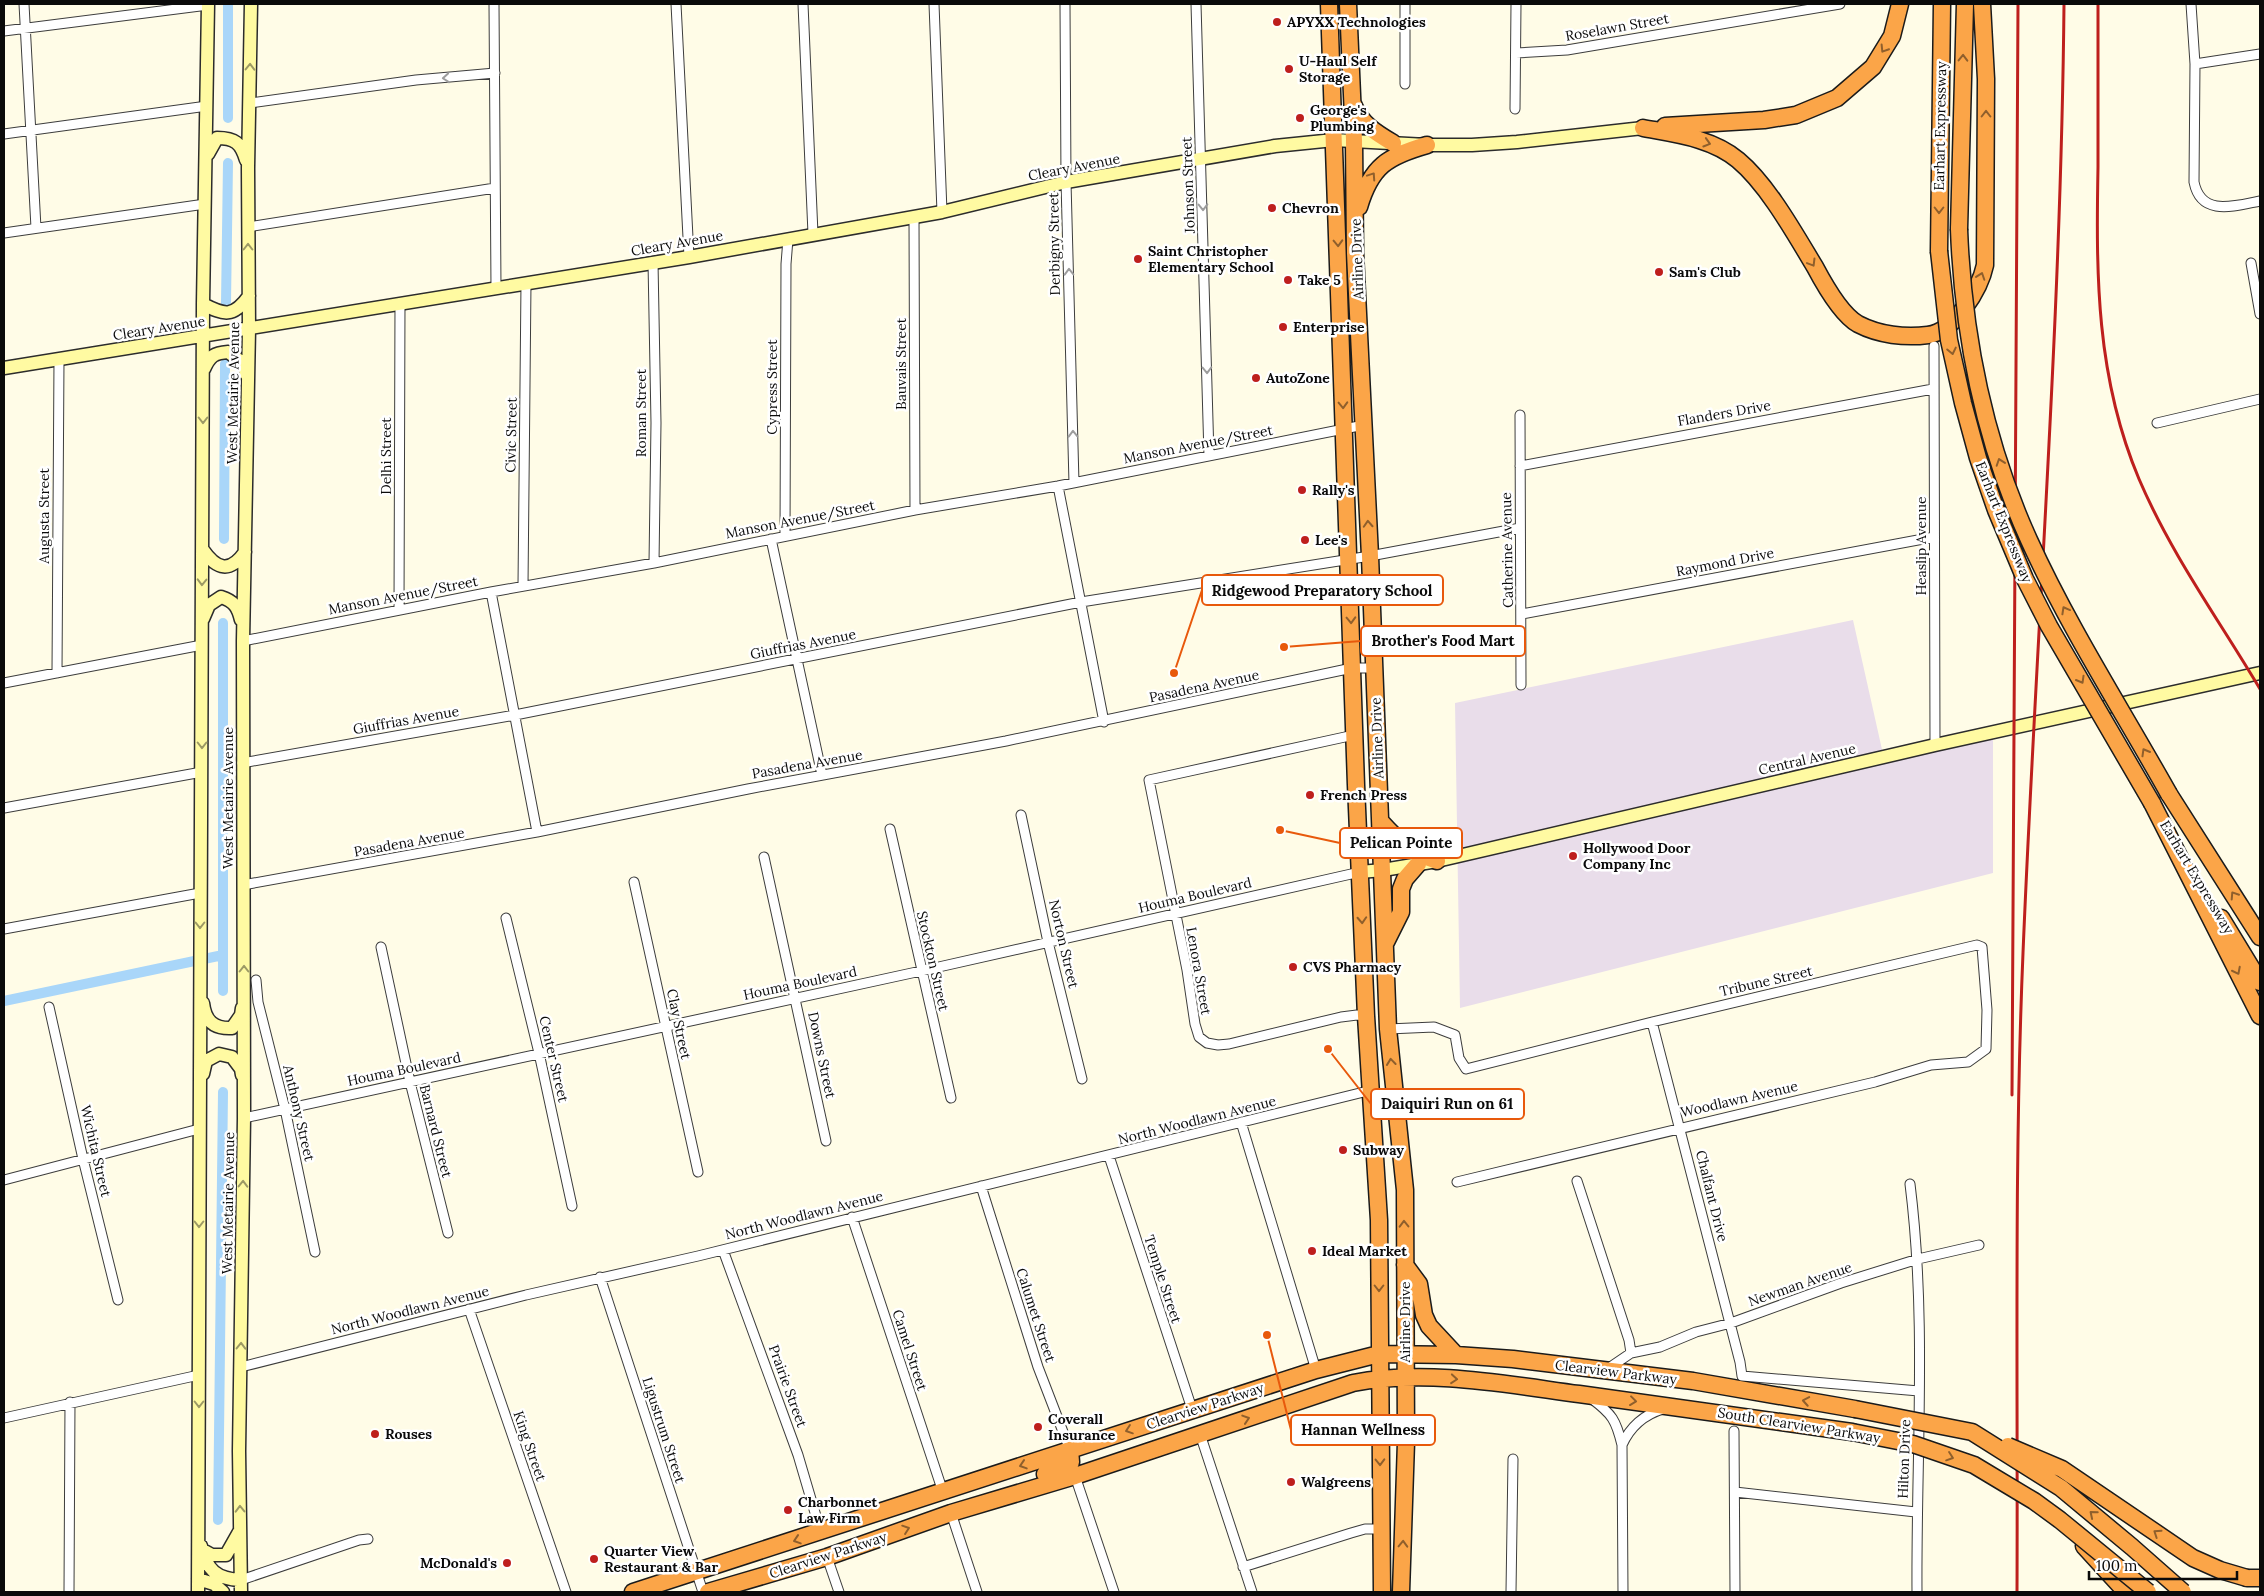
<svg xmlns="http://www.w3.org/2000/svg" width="2264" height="1596" viewBox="0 0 2264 1596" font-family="Lora,serif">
  <rect width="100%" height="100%" fill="#fffce7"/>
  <!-- industrial -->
  <path fill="#e9ddea" d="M1853,620L1883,754L1993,725V873L1460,1008L1455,703Z"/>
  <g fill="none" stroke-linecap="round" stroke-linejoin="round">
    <!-- canal -->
    <path stroke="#a9d6f9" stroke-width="10" d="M228,4V118
      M226,303L228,163
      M224,539L225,364
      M223,991V623
      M4,1001L223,955
      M218,1520L223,1092"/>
    <!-- street casing -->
    <g stroke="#3d3d3d" stroke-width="11">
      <path id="street" d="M24,4L36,228
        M494,4L496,288
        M676,4L689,257
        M803,4L813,234
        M934,4L942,212
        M1065,4L1066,182L1074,483
        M1196,4L1209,456
        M2191,4L2195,64L2194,182C2201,217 2234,206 2260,201
        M4,31L208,5
        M1516,53L1567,50L1840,4
        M2195,64L2260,54
        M1405,84V4
        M250,103L416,80L495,73
        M1515,109L1516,4
        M4,134L207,106
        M914,217L915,510
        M248,227L495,188
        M4,233L205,204
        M653,262L656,423L654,563
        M2251,263L2260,314
        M1934,346L1935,745
        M1520,415L1521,685
        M2157,423L2260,399
        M1520,466L1933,389
        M1058,486L1104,722
        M785,536L786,264L788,239
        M771,539L822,775
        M523,586L526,283
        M491,592L537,832
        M399,610L400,303
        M1522,614L1934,537
        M243,641L491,592L654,563L915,510L1058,486L1364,425
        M57,673L59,360
        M4,683L202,645
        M1354,735L1149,780L1187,970L1195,1024L1199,1037L1207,1043L1218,1045L1229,1044L1341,1017L1357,1015L1366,1016
        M242,763L515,715L1081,602L1370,556L1520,528
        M4,808L202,772
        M1021,815L1048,942L1082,1079
        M890,829L951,1098
        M764,857L826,1141
        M634,882L698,1172
        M243,885L537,832L748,789L1006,741L1352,668H1374
        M506,918L539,1053L572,1206
        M4,929L200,893
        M381,947L410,1082L448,1233
        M256,980L258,1002L285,1109L315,1252
        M49,1007L83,1159L118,1300
        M1652,1022L1740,1362L1742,1376L1919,1391
        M1388,1029L1434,1027L1455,1035L1459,1058L1466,1069L1652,1022L1977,945L1982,947L1987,1010L1986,1049L1968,1062L1931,1065L1875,1082L1457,1182
        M244,1118L921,971L1360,872
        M1241,1122L1316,1370
        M1109,1156L1192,1409
        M4,1180L199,1129
        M1577,1181L1629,1340L1631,1353L1606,1370
        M1910,1184C1927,1320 1916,1456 1917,1592
        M981,1186L1038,1367L1070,1450
        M852,1217L943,1492
        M723,1250L798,1455L821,1533
        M600,1277L703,1592
        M469,1309L566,1592
        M1631,1353L1660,1347L1696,1332L1731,1323L1841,1283L1918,1259L1979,1245
        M241,1367L526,1295L698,1256L1372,1090
        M1592,1399C1612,1414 1616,1420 1622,1445L1623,1592
        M4,1418L199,1375
        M1734,1431L1735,1592
        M1200,1434L1252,1592
        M1622,1445C1630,1427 1643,1415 1663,1409
        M1075,1476L1114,1592
        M1735,1492L1916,1512
        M951,1513L977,1592
        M827,1557L839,1592
        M1243,1567L1351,1533L1365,1529H1382
        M241,1580L359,1540L368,1539
        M69,1592L70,1402
        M1511,1592L1513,1459"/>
    </g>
    <!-- secondary casing -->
    <g stroke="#2c2c2c" stroke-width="15">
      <path id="secondary" d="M208,154L217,138C235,138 241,143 246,160
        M203,304C224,315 233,318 249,296
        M4,368L689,257L942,212L1066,182L1275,146L1334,140L1427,145H1472L1517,142L1643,128
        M204,369C210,356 214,353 228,352L243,363L246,374
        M203,550C217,570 230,573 245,552
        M203,619L209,605L221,597C234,601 238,607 241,620
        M1360,872L1383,870L1437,861L1935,745L2260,673
        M203,1003C205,1021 214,1029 232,1028L241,1015L242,1008
        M203,1074L206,1061L219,1054L232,1057L241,1069L242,1075
        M201,1546C207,1570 216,1579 241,1580
        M201,1549L212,1555H226L239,1532
        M198,1579L214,1584L223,1592
        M198,1592L203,304L208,4
        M241,1592L239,1451L244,1118L243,641L249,329L248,168L251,4"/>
    </g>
    <!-- highway casing -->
    <g stroke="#1b1b1b" stroke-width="19">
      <path id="highway" d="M1329,4L1356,785L1366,1016L1379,1220L1382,1592
        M1348,4L1354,140L1355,253L1370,556L1388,1029L1405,1190L1406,1442L1401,1592
        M1353,104C1361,124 1376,133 1393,143
        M1665,126L1764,120L1796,115L1837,98L1873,67L1892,36L1900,4
        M1643,128C1675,134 1712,138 1738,160C1768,185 1795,234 1815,267C1824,284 1842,315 1858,324C1879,335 1905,338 1928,335C1954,332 1980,289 1985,265L1986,79L1982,4
        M1359,207C1371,166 1388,156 1427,145
        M1959,229L1965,4
        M1939,251L1942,4
        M2169,794L2260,937
        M2152,803L2260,1016
        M1381,822C1401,844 1409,851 1437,861
        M2221,918L2260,982
        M1386,942L1401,912V889L1405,879L1418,864
        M1405,1265L1419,1284L1424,1315L1429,1326L1456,1355
        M1045,1474L1065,1467L1071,1462L1070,1450
        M2084,1546L2126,1592
        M2247,1578H2260
        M633,1592L1316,1370L1379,1354L1456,1355L1513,1359L1693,1381L1855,1409
        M708,1592L827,1557L951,1513L1075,1476L1353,1383C1427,1369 1504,1384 1579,1394C1670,1406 1761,1419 1852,1432"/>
    </g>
    <!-- street -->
    <use href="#street" stroke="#fff" stroke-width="9"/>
    <!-- secondary -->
    <use href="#secondary" stroke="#fffaa2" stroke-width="12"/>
    <!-- highway -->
    <use href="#highway" stroke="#fba548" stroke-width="16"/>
    <!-- rail -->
    <path stroke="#be1f1d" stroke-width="3" d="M2098,4C2098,58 2098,112 2098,167C2096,275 2096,377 2139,479C2171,554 2219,620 2260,689
      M2012,1095L2018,4
      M2017,1592C2018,1379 2014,1166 2023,953C2036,637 2061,321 2064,4"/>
    <!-- highway-bridge casing -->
    <g stroke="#1b1b1b" stroke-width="19" stroke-linecap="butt">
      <path id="highway-bridge" d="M1959,229C1963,335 1985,443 2029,540C2069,628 2122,710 2169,794
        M1939,251L1949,340L1963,403L1978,458L1996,510L2025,579L2049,626L2152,803
        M1855,1409L1972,1432L2061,1488L2132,1547L2183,1592
        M1852,1432L1913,1444L1974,1465L2034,1501L2060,1520L2148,1592
        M2008,1446L2062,1469L2193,1558L2220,1570L2247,1578"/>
    </g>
    <!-- highway-bridge -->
    <use href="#highway-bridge" stroke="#fba548" stroke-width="16"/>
  </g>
  <!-- one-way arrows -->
  <defs><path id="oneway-chevron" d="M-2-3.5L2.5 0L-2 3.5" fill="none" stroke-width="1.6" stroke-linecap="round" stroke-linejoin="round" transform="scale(1.25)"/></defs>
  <g stroke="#8f5f2c">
    <use href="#oneway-chevron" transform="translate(1884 49) rotate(122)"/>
    <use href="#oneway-chevron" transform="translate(1963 58) rotate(-89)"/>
    <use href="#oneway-chevron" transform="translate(1986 114) rotate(-90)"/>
    <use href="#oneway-chevron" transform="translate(1707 143) rotate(17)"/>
    <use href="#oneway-chevron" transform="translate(1372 176) rotate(-56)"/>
    <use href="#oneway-chevron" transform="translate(1939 210) rotate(90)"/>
    <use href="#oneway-chevron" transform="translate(1338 243) rotate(88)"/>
    <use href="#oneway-chevron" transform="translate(1812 263) rotate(59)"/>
    <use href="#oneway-chevron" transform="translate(1981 276) rotate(-71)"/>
    <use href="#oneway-chevron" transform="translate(1952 351) rotate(78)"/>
    <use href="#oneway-chevron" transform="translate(1343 405) rotate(88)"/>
    <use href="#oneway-chevron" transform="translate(2000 462) rotate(-109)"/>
    <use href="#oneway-chevron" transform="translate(1368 524) rotate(-93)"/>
    <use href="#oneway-chevron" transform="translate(2065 610) rotate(-119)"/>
    <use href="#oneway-chevron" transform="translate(1351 620) rotate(88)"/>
    <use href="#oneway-chevron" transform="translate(2081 680) rotate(60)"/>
    <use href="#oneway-chevron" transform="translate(2145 752) rotate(-120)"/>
    <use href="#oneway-chevron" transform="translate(2234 895) rotate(-123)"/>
    <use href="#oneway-chevron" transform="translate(1362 920) rotate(87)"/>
    <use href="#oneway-chevron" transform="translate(2237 971) rotate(63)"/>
    <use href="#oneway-chevron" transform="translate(1391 1062) rotate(-96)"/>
    <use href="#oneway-chevron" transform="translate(1404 1224) rotate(-91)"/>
    <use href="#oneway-chevron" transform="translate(1379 1288) rotate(90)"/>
    <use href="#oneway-chevron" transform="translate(1454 1379) rotate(5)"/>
    <use href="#oneway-chevron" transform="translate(1633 1401) rotate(7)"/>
    <use href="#oneway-chevron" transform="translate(1806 1401) rotate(-170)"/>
    <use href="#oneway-chevron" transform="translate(1246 1419) rotate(-18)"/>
    <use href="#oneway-chevron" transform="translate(1129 1430) rotate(161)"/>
    <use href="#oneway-chevron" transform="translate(1950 1457) rotate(19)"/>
    <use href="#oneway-chevron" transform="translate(1380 1462) rotate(89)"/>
    <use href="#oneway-chevron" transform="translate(1023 1465) rotate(162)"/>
    <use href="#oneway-chevron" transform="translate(2093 1514) rotate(-140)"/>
    <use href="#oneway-chevron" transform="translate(906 1529) rotate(-19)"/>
    <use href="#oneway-chevron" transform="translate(2157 1533) rotate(-146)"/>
    <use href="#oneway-chevron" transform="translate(797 1540) rotate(162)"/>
    <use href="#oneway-chevron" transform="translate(1403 1544) rotate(-88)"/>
  </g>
  <g stroke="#9d9a65">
    <use href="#oneway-chevron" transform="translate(250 67) rotate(-89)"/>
    <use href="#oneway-chevron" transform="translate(248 247) rotate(-90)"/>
    <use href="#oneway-chevron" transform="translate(203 420) rotate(90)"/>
    <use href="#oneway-chevron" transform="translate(202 582) rotate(91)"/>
    <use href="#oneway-chevron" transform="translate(202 745) rotate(90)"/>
    <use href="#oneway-chevron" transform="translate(200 925) rotate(90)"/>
    <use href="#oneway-chevron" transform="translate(244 969) rotate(-90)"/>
    <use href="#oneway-chevron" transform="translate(243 1184) rotate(-89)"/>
    <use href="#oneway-chevron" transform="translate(199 1224) rotate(90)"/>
    <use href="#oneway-chevron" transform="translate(241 1346) rotate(-89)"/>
    <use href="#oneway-chevron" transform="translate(199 1404) rotate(90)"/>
    <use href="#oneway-chevron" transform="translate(240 1509) rotate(-91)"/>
  </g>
  <g stroke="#9d9d9d">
    <use href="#oneway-chevron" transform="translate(446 78) rotate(175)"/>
    <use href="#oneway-chevron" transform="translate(1203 207) rotate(89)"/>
    <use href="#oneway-chevron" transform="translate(1069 272) rotate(-91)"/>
    <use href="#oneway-chevron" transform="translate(1207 370) rotate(89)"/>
    <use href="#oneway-chevron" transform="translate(1073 434) rotate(-91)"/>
  </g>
  <!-- markers -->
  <g fill="#be1f1d" stroke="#fff" stroke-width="2">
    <circle cx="1277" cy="22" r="5"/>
    <circle cx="1289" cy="69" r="5"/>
    <circle cx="1300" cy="118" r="5"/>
    <circle cx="1272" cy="208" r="5"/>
    <circle cx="1138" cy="259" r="5"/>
    <circle cx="1659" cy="272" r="5"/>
    <circle cx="1288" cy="280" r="5"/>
    <circle cx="1283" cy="327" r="5"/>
    <circle cx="1256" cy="378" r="5"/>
    <circle cx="1302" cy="490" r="5"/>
    <circle cx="1305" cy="540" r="5"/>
    <circle cx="1310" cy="795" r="5"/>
    <circle cx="1573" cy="856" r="5"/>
    <circle cx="1293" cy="967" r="5"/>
    <circle cx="1343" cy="1150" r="5"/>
    <circle cx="1312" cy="1251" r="5"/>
    <circle cx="1038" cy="1427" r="5"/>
    <circle cx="375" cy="1434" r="5"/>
    <circle cx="1291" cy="1482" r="5"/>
    <circle cx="788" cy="1510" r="5"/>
    <circle cx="594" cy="1559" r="5"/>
    <circle cx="507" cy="1563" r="5"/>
  </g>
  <g text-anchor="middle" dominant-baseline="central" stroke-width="5" stroke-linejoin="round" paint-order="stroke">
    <!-- poi labels -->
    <g font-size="14" font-weight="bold" fill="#0a0a0a" stroke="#fff" text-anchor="start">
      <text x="1287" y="22">APYXX Technologies</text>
      <text x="1299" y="61">U-Haul Self<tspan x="1299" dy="16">Storage</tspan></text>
      <text x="1310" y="110">George's<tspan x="1310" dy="16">Plumbing</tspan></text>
      <text x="1282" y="208">Chevron</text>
      <text x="1148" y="251">Saint Christopher<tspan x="1148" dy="16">Elementary School</tspan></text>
      <text x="1669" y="272">Sam's Club</text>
      <text x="1298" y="280">Take 5</text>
      <text x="1293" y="327">Enterprise</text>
      <text x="1266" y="378">AutoZone</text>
      <text x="1312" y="490">Rally's</text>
      <text x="1315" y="540">Lee's</text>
      <text x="1320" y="795">French Press</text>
      <text x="1583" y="848">Hollywood Door<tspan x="1583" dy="16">Company Inc</tspan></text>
      <text x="1303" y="967">CVS Pharmacy</text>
      <text x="1353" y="1150">Subway</text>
      <text x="1322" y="1251">Ideal Market</text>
      <text x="1048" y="1419">Coverall<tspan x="1048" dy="16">Insurance</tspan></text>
      <text x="385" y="1434">Rouses</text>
      <text x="1301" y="1482">Walgreens</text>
      <text x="798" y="1502">Charbonnet<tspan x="798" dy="16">Law Firm</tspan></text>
      <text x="604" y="1551">Quarter View<tspan x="604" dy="16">Restaurant &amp; Bar</tspan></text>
      <text x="497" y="1563" text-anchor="end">McDonald's</text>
    </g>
    <!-- street labels -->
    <g font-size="14" fill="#0a0a0a" stroke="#fff">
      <text transform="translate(1617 27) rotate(-10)">Roselawn Street</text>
      <text transform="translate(1940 126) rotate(-89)">Earhart Expressway</text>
      <text transform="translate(1074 167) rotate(-11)">Cleary Avenue</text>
      <text transform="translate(1188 185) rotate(-92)">Johnson Street</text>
      <text transform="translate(677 243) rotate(-10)">Cleary Avenue</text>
      <text transform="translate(1054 244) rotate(-91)">Derbigny Street</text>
      <text transform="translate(1357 259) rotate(-92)">Airline Drive</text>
      <text transform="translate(159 328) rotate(-9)">Cleary Avenue</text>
      <text transform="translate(901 364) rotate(-90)">Bauvais Street</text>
      <text transform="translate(772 387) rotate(-90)">Cypress Street</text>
      <text transform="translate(233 393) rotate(-89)">West Metairie Avenue</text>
      <text transform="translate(641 413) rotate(-90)">Roman Street</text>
      <text transform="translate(1724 413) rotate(-10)">Flanders Drive</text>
      <text transform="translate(511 435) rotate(-89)">Civic Street</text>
      <text transform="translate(1198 444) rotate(-11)">Manson Avenue/Street</text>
      <text transform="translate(386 456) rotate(-90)">Delhi Street</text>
      <text transform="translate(44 516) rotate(-90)">Augusta Street</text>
      <text transform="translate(800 519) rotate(-11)">Manson Avenue/Street</text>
      <text transform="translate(2004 522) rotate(68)">Earhart Expressway</text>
      <text transform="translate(1921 546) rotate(-90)">Heaslip Avenue</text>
      <text transform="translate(1507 550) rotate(-91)">Catherine Avenue</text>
      <text transform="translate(1725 562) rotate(-11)">Raymond Drive</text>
      <text transform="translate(403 595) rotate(-11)">Manson Avenue/Street</text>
      <text transform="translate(803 644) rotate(-11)">Giuffrias Avenue</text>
      <text transform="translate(1204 686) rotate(-12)">Pasadena Avenue</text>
      <text transform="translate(406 720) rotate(-10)">Giuffrias Avenue</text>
      <text transform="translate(1377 738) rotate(-92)">Airline Drive</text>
      <text transform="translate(1807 759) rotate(-13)">Central Avenue</text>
      <text transform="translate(807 764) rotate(-10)">Pasadena Avenue</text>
      <text transform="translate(228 798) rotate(-90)">West Metairie Avenue</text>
      <text transform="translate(409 842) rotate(-10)">Pasadena Avenue</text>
      <text transform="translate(2197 877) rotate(59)">Earhart Expressway</text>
      <text transform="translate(1195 895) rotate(-13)">Houma Boulevard</text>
      <text transform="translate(1064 944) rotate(77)">Norton Street</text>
      <text transform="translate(933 961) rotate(77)">Stockton Street</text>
      <text transform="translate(1199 971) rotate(80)">Lenora Street</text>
      <text transform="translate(1766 981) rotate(-13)">Tribune Street</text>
      <text transform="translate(800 983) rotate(-12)">Houma Boulevard</text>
      <text transform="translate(679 1024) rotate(78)">Clay Street</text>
      <text transform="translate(822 1055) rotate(78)">Downs Street</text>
      <text transform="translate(554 1059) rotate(77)">Center Street</text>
      <text transform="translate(404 1069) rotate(-12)">Houma Boulevard</text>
      <text transform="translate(1739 1099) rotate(-13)">Woodlawn Avenue</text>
      <text transform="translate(299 1113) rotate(77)">Anthony Street</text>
      <text transform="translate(1197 1120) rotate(-14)">North Woodlawn Avenue</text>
      <text transform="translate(436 1131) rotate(76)">Barnard Street</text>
      <text transform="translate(96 1151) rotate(77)">Wichita Street</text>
      <text transform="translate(1712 1196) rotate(76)">Chalfant Drive</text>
      <text transform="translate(228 1203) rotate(-89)">West Metairie Avenue</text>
      <text transform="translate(804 1215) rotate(-14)">North Woodlawn Avenue</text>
      <text transform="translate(1163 1279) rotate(72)">Temple Street</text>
      <text transform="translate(1800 1284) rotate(-19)">Newman Avenue</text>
      <text transform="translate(410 1310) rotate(-14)">North Woodlawn Avenue</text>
      <text transform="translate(1036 1315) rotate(72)">Calumet Street</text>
      <text transform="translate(1405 1322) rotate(-90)">Airline Drive</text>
      <text transform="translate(910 1350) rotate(72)">Camel Street</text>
      <text transform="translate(1616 1372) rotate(7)">Clearview Parkway</text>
      <text transform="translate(788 1386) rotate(70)">Prairie Street</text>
      <text transform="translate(1205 1406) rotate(-18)">Clearview Parkway</text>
      <text transform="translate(1799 1425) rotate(9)">South Clearview Parkway</text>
      <text transform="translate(664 1430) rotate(72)">Ligustrum Street</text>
      <text transform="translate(530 1446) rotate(71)">King Street</text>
      <text transform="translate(1904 1459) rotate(-88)">Hilton Drive</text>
      <text transform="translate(828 1555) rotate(-18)">Clearview Parkway</text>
    </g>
  </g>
  <!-- callouts -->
  <path fill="none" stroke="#e8590c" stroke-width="2" d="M1174 673L1202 590M1284 647L1361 641M1280 830L1340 843M1328 1049L1371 1104M1267 1335L1291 1430"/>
  <g fill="#e8590c" stroke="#fff" stroke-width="2">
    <circle cx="1174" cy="673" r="5"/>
    <circle cx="1284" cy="647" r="5"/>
    <circle cx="1280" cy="830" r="5"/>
    <circle cx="1328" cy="1049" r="5"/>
    <circle cx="1267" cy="1335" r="5"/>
  </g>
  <g fill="#fff" stroke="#e8590c" stroke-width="2">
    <rect x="1202" y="575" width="241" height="30" rx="5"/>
    <rect x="1361" y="626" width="164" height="30" rx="5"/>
    <rect x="1340" y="828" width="122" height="30" rx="5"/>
    <rect x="1371" y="1089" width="153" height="30" rx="5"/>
    <rect x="1291" y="1415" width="144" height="30" rx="5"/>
  </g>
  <g font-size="15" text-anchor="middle" font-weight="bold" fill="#0a0a0a">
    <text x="1322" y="596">Ridgewood Preparatory School</text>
    <text x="1443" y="646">Brother's Food Mart</text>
    <text x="1401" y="848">Pelican Pointe</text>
    <text x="1447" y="1109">Daiquiri Run on 61</text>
    <text x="1363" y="1435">Hannan Wellness</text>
  </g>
  <!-- border -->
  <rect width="2264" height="1596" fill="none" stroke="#0a0a0a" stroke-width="10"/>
  <!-- scale -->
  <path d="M2089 1571v8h148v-8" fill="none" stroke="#0a0a0a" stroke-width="2.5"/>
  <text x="2096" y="1571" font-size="15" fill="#0a0a0a" stroke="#ffffff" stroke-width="4" paint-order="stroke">100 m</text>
</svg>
